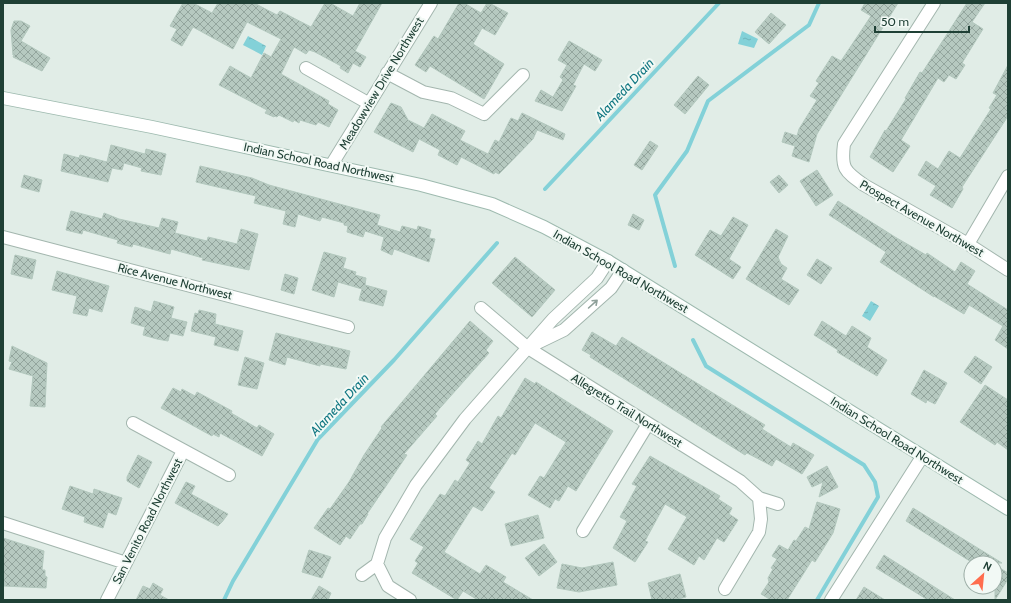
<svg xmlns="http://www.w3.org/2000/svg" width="1011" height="603" viewBox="0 0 1011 603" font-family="Cabin,sans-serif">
  <defs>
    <pattern id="water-ripples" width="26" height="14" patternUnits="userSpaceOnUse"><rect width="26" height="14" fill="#83d1d8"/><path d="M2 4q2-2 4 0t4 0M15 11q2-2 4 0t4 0" fill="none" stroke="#71b4ba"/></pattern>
    <pattern id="building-cross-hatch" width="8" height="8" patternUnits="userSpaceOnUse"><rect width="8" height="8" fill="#b6c9c0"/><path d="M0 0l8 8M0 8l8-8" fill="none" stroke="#93a59d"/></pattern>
  </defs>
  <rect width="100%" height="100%" fill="#e1ede7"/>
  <!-- water -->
  <path fill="url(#water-ripples)" d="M742,31L758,39L754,48L738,44Z
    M248,36L266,46L262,55L243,45Z
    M871,301L879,306L870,321L862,316Z"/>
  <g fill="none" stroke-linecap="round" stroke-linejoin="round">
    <!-- stream -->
    <path stroke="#83d1d8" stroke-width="4" d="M545,189L719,3
      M675,266L655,195L687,151L708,101L809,25L819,3
      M693,340L706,366L864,465L875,482L878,497L817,600
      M224,600L233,581L318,439L394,360L497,243"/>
  </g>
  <!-- building -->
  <path fill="url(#building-cross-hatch)" stroke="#b3c8be" d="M183,3H193L212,13L218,3H254L277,15L280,11L311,27L325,3H330L353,16L360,3H382L355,51L366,57L360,67L353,63L348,73L340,68L341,66L315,52L309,50L306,54L294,47L281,74L329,101L328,104L338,110L329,127L318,122L316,125L300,120L299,123L294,120L293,122L279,115L277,117L275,116L274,117L265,113L267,110L219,85L230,66L251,78L264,53L271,57L281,39L247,22L233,49L193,27L182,46L171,40L177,29L170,26Z
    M459,3H464L481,13L487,3H489L508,13L495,35L482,28L473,44L504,64L484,99L430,66L426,72L415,65L434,36L438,39Z
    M865,3H898L817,134L809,162L792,156L795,146L782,142L785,132L797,136L799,129L817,100L810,96L819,83L816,81L832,56L841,61L871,16L861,10Z
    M967,3H985L972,22L983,29L962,63L965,65L956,79L949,75L944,82L938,78L901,140L910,146L893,172L870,157L885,130L886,131L906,99L905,98L920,72L922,73Z
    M771,13L786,25L769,44L755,32Z
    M14,21H21L30,26L21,41L50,58L42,71L13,57L16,50L13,55L11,30Z
    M569,41L602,60L595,71L584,64L573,85L576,86L562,111L535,101L541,90L553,97L563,80L560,77L567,65L558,60Z
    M1008,65V116L962,187L963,189L952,208L930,195L936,186L918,175L926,161L938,169L949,151L960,158L991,109L989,108L997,95L993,93Z
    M698,76L709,85L685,114L674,105Z
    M391,103L401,107L408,120L424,128L432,114L465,131L460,140L488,154L495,140L499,142L511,118L518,121L522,113L565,134L563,140L537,130L533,139L499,174L495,172L494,174L461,157L457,165L438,155L440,150L419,139L413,152L374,132Z
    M650,141L658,146L642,170L634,165Z
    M111,145L145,154L146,149L166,154L161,175L141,171L142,168L124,163L122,170L112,168L108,182L61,171L64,154L79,158L80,155L107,162Z
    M200,166L252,178L269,185L380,215L377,225L400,232L402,226L417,230L418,226L431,230L429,238L435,239L429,262L394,249L392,255L381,250L384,237L365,231L363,237L347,232L348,226L344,225V223L322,217L320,221L298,214L295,227L283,224L286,211L254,203L256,196L196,182Z
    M817,170L833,195L816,206L800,181Z
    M24,175L42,180L39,192L21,187Z
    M779,175L788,185L779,193L770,182Z
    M838,201L895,237L926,255L927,253L955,272L961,262L975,271L967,284L1008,310V349L995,340L1003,326L969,305L964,314L934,296V297L880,262L886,252L829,215Z
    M71,211L102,219L104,213L119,219L159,228L162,218L178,222L175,233L207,241L208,237L237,244L241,229L258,234L249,270L202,260L203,258L171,249L170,254L133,244L132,247L117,243L118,240L83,230L82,234L66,230Z
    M633,214L644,220L639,230L628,225Z
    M733,217L748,225L729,259L741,267L733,279L695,255L710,230L721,236Z
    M776,229L788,236L778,257L781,264L787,268L781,279L799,290L789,305L746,279Z
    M324,252L346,258L343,268L356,272L355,275L366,278L365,285L387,291L383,306L359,300L362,289L338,282L334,297L312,290Z
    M15,255L36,260L32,279L11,274Z
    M515,257L555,290L532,317L492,283Z
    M817,259L832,268L821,284L807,275Z
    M57,271L109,286L102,312L89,308L87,316L73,313L77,296L52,290Z
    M285,274L298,278L294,294L281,290Z
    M154,301L174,307L171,318L187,322L183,336L170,333L168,341L157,339L143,335L145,327L131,323L135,307L151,312Z
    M199,310L216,314L215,324L243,331L238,351L214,345L216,337L191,331L195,313L198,314Z
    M470,321L493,341L486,350L489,353L440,408L435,414L437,416L404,454L407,455L367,514H368L362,524H360L350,539L346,536L340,545L314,528L328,508L330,509L349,482L364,455L382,428L381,427Z
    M822,321L846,336L852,326L871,338L867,347L887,360L877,376L837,352L838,350L814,335Z
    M592,332L616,346L622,337L765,425L762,429L791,447L793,443L814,455L802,474L776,459L772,466L747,453L745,455L590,357L591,355L582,350Z
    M276,333L350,351L346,369L320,364V366L287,357L285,365L269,360Z
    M12,346L47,363L45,407L30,406L33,376L9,369L12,362L9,361Z
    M975,356L992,367L981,384L964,372Z
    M245,357L264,363L257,389L238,385Z
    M924,370L947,383L935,404L927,400L926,403L911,394Z
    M525,378L535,384L536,382L613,431L576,491L568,486L559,501L555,499L550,508L528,495L540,476L544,478L566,442L535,423L515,455L512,453L489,488L495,492L482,511L473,506L444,552L480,574L486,565L506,577L503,582L533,600H478L463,591L457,600L412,573L418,563L415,561L424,547L410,539L440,494L445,496L455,480L458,482L470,463L466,460L478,441L482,444L498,416L501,418Z
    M985,385L1008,400V450L997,442L995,445L960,422Z
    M173,388L181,392L182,389L195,396L197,392L232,411L231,413L257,428L259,425L274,434L262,456L220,433L219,437L213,434L212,436L161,408Z
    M138,455L152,462L139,488L127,481V477Z
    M650,456L720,496L718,499L732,508L729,514L738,520L724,542L717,538L704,560L699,556L694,565L668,549L687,517L665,504L645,541L648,542L635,562L613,548L627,521L620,517L637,486L632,484Z
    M827,466L838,487L819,497L823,482L812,487L807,477Z
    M186,482L195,486L191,494L228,514L222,522L218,526L175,503Z
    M70,486L93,494L94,489L122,498L116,515L108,512L103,528L84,522L85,517L62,509Z
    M817,502L840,509L833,533L815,562L812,560L787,600H771L761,594L769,582L768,578L773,569L771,568L777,559L772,556L779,545L788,550L794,540L796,541L805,527L809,529Z
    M913,508L1002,563H973L906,521Z
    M538,515L544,538L511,546L505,524Z
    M3,538L44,551L42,570H45V576L47,577L46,588L4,586Z
    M544,544L557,562L539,576L525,558Z
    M309,550L331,557L322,578L302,572Z
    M884,555L955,600H928L876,568Z
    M613,562L617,585L579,592L557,588L562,564L582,568Z
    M995,565L1008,573V579L995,600Z
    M680,574L686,597L674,600H652L648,583Z
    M153,583L163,589L160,595L169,600H136L143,586L150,589Z
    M319,586L331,593L328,600H311Z
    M864,587L885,600H856Z"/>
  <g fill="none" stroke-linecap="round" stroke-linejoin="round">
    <!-- minor casing -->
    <g stroke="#a3b6ae" stroke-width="14">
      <path id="minor" d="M934,3L844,144C841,168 844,171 864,185L968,244L1008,270
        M306,68L368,103
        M387,73L423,92L451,98L484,114L523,75
        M332,164L431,3
        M3,237L348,327
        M968,244L1008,176
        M481,308L528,348L740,481L759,498L778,504
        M533,345L564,330L611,288L623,270
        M133,423L229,475
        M3,523L126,563
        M583,531L648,424
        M377,564L388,586L410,600
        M362,575L377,564L385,538L416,485L465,419L553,319L597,278L608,261
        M725,589L759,532L761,519L759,498
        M107,600L183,451
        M831,600L922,457"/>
    </g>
    <!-- secondary casing -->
    <g stroke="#9ebaaf" stroke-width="14">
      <path id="secondary" d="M3,98L152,127L421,185L492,204L544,227L608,261L1008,509"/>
    </g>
    <!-- minor -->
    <use href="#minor" stroke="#fff" stroke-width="12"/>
    <!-- secondary -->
    <use href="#secondary" stroke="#fff" stroke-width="12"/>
  </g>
  <!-- one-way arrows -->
  <defs><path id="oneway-shaft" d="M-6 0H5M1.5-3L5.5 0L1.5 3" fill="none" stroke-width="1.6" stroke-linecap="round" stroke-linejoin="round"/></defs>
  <use stroke="#8fa09a" href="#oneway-shaft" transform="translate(593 304) rotate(-42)"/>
  <g text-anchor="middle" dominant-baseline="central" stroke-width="4" stroke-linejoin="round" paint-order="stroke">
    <!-- street labels -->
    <g font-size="12" fill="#1f4035" stroke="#f2f9f5">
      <text transform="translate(381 83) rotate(-59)">Meadowview Drive Northwest</text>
      <text transform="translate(319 162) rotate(12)">Indian School Road Northwest</text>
      <text transform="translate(922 218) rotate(30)">Prospect Avenue Northwest</text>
      <text transform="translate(621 271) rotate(30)">Indian School Road Northwest</text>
      <text transform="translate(175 281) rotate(14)">Rice Avenue Northwest</text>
      <text transform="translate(627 410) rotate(32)">Allegretto Trail Northwest</text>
      <text transform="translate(897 440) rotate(32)">Indian School Road Northwest</text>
      <text transform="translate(147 521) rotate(-63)">San Venito Road Northwest</text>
    </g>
    <!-- water labels -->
    <g font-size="13" font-style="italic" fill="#137883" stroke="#f2f9f5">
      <text transform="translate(624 89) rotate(-47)">Alameda Drain</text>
      <text transform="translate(339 404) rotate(-47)">Alameda Drain</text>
    </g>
  </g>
  <!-- border -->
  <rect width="1011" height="603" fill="none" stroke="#1f4035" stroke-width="8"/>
  <!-- north arrow -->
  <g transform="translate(983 575) rotate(27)"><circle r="19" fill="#f2f9f5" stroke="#9eafa8"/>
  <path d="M0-3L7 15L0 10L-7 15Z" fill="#ff6d4e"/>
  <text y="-6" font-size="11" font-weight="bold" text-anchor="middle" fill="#1f4035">N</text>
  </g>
  <!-- scale -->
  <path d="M875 26v6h94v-6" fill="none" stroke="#1f4035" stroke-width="2"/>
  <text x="881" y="26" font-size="12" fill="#1f4035" stroke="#f2f9f5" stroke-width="3" paint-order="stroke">50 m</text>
</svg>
